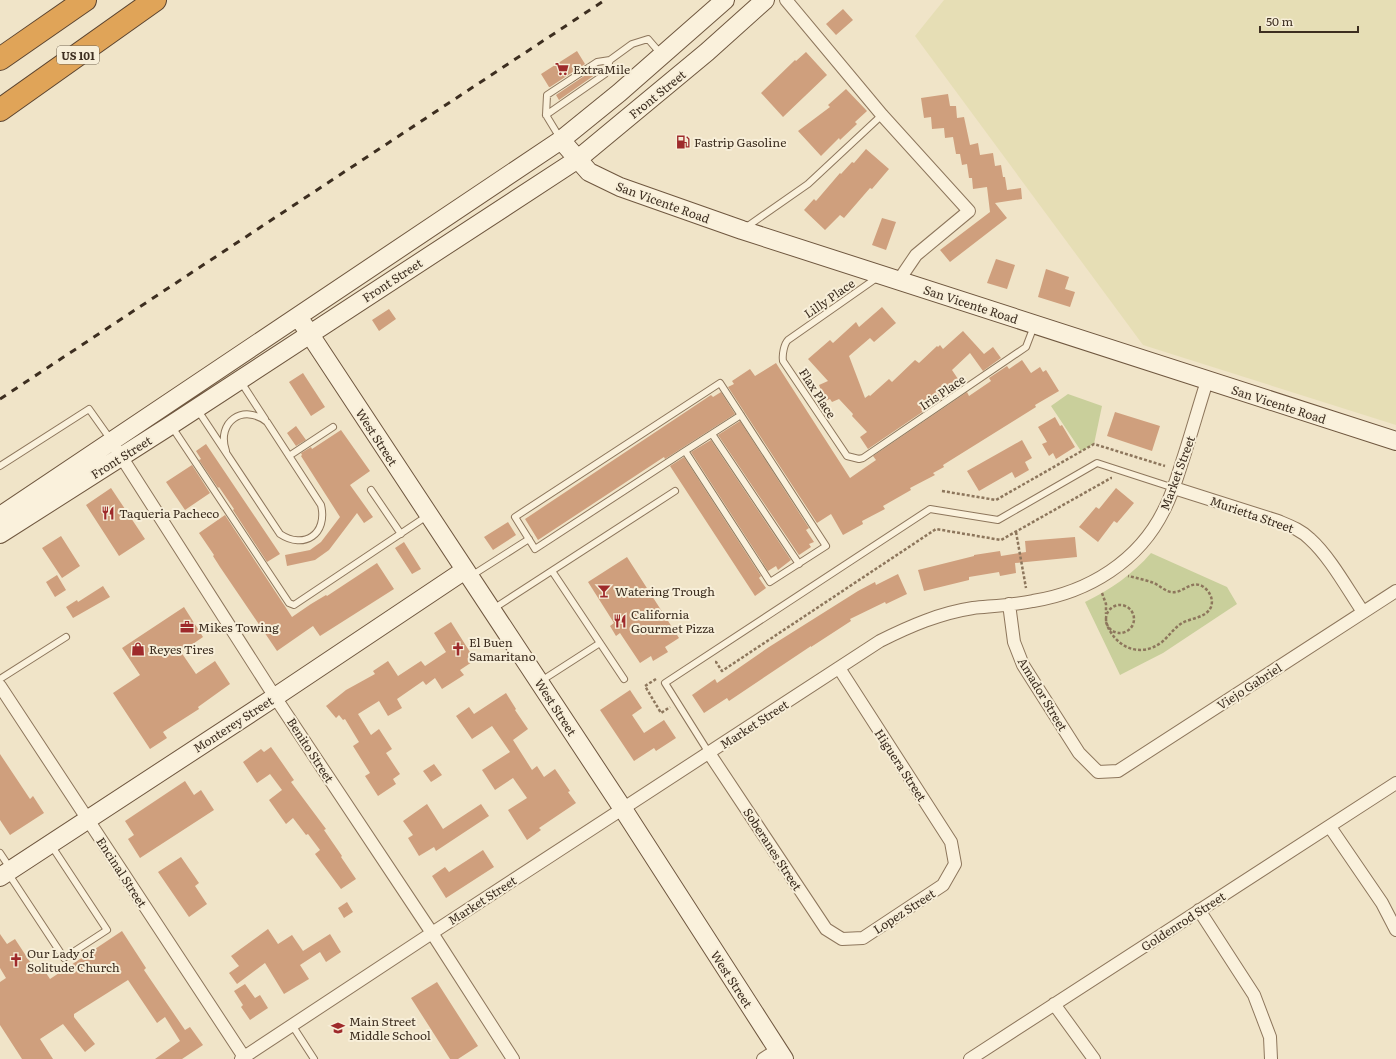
<svg xmlns="http://www.w3.org/2000/svg" width="1396" height="1059" viewBox="0 0 1396 1059" font-family="Literata,serif">
  <rect width="100%" height="100%" fill="#f0e4c8"/>
  <!-- farmland -->
  <path fill="#e6deb5" d="M944,0H1396V425L1143,345L915,36Z"/>
  <!-- green -->
  <path fill="#c9cf9b" d="M1068,394L1102,406L1094,444L1081,451L1051,406Z
    M1151,553L1227,587L1237,604L1163,653L1120,675L1085,602C1110,590 1133,574 1151,553Z"/>
  <!-- building -->
  <path fill="#cf9f7d" d="M843,9L853,20L836,35L826,24Z
    M577,51L585,64L550,87H549L541,74Z
    M806,52L827,75L783,117L761,93L795,60L796,61Z
    M596,68L599,72L559,100L556,95Z
    M846,89L867,111L855,122L857,124L840,140L839,138L821,156L798,131L830,107L828,105Z
    M948,94L950,106H956L957,118L964,117L970,145L978,143L980,155L993,153L995,166L1001,165L1003,177H1005L1007,190L1021,188L1022,199L995,203L1007,218L950,262L940,250L990,212L987,187L973,189L972,178H969L967,164L962,165L960,154H956L953,137L945,138L944,128L932,129L931,117L924,118L921,98Z
    M866,149L889,169L872,189L870,188L844,218L840,215L825,230L804,210L814,199L816,201L840,173L841,174L852,162L854,163Z
    M882,218L896,222L886,250L872,245Z
    M996,259L1015,265L1007,289L987,283Z
    M1046,269L1069,277L1065,289L1075,292L1070,307L1038,297Z
    M882,307L896,323L874,342L870,338L849,356L865,398L869,395L870,396L889,379L892,382L915,360L919,363L937,346L938,347L940,345L943,349L963,331L984,354L993,347L1001,358L983,371L970,353L952,370L962,385L868,449L860,437L867,432L852,416L853,414L839,399L832,402L830,399L825,401L819,385L828,381L808,359L830,340L833,343L856,322L859,327Z
    M389,309L396,319L379,331L372,320Z
    M1022,360L1031,373L1040,367L1043,372L1046,370L1059,391L1035,405L1036,407L943,465L944,467L933,473L935,475L910,488L911,490L883,506L885,509L862,521L863,524L843,535L831,514L817,523L728,387L734,384L732,381L750,369L755,376L776,363L850,478L876,460L873,456L967,392L969,396L991,381L989,378L1007,366L1009,369Z
    M303,373L325,407L311,416L289,382Z
    M721,392L735,414L665,459L664,457L538,540L525,519L711,395L713,397Z
    M1115,412L1160,426L1152,451L1107,436Z
    M1055,417L1060,426L1062,425L1075,447L1056,459L1053,453L1049,456L1042,444L1047,442L1038,427Z
    M740,421L809,528L806,530L814,542L809,544L811,547L799,555L718,435Z
    M296,426L306,440L296,446L287,433Z
    M341,430L370,471L350,485L373,517L364,523L357,513L329,550L315,560L287,566L285,555L310,550L321,542L340,517L301,456L302,455L301,453L311,447L312,449Z
    M711,440L791,560L778,570L776,566L768,571L691,452Z
    M1022,440L1032,458L1025,462L1029,470L1015,478L1012,472L979,491L967,471Z
    M206,444L280,554L267,562L233,510L234,509L219,487L218,488L199,460L201,459L196,451Z
    M684,457L761,576L759,578L766,588L755,596L670,466Z
    M192,465L210,493L185,510L166,482Z
    M111,488L145,539L119,556L86,505Z
    M1116,488L1134,503L1117,523L1114,521L1098,542L1079,527L1096,507L1099,509Z
    M225,515L292,617L311,604L326,595L327,596L377,563L394,589L320,636L313,626L277,651L220,567L213,556L214,555L199,533Z
    M508,522L516,535L493,550L484,537Z
    M61,536L80,566L62,578L42,548Z
    M1075,537L1077,557L1015,563L1016,573L1000,576L999,572L969,577V580L924,591L918,570L974,556V555L1000,551L1001,556L1026,552L1025,541Z
    M404,542L421,569L412,574L395,548Z
    M627,557L679,638L665,647L668,652L653,661L651,656L640,663L620,633L616,636L610,626L614,623L588,582Z
    M898,574L907,594L886,604L885,602L850,619L851,621L811,647V646L729,701L727,698L704,713L692,695L715,679L717,683L769,647L858,591L875,582L876,585Z
    M57,575L66,590L55,597L46,582Z
    M103,586L110,597L73,618L66,607L77,600L78,602Z
    M184,607L203,637L181,652L196,674L215,661L230,684L198,707L199,709L163,732L167,738L150,749L113,693L140,675L122,648Z
    M451,622L475,660L460,670L464,675L442,689L435,678L426,685L423,681L397,699L402,708L388,716L379,701L358,714L371,735L379,729L392,749L386,753L400,774L393,779L396,784L378,796L365,776L370,773L353,746L359,742L345,719L343,720L339,715L336,718L326,706L346,690L375,674L373,671L388,661L398,676L421,661L425,666L446,652L434,633Z
    M630,690L642,708L632,715L644,733L664,720L676,738L656,751L654,748L634,761L600,710Z
    M506,693L516,709L515,710L528,729L513,740L532,770L537,766L544,777L555,769L570,791L568,792L576,803L539,828L541,830L527,840L508,810L527,798L513,778L495,790L482,770L510,752L492,726L472,739L456,716L469,707L474,714Z
    M271,747L294,780L291,782L326,829L324,830L342,856L341,857L356,879L341,889L315,854L320,850L308,834L306,835L293,818L286,824L269,800L282,790L270,774L257,783L243,762L261,749L264,752Z
    M0,754L30,799L33,796L44,813L10,835L0,820Z
    M434,764L442,775L431,782L423,771Z
    M185,781L194,795L201,790L214,810L140,858L128,839L134,835L125,821Z
    M427,804L443,829L481,804L489,816L436,851L434,847L419,856L408,838L413,835L403,821Z
    M483,850L494,867L446,898L432,876L445,867L449,872Z
    M181,857L199,883L195,886L207,904L189,917L158,872Z
    M347,902L353,912L344,918L338,908Z
    M268,929L278,944L292,935L303,951L330,934L341,952L326,962L320,952L300,965L309,979L284,994L265,963L237,984L229,973L239,966L231,956Z
    M122,931L146,968L144,970L185,1030L190,1027L203,1045L182,1059H155L180,1041L165,1017L157,1023L128,980L74,1014V1017L95,1044L85,1052L63,1024L40,1039L53,1059H22L0,1025V982L6,978L0,968V934L7,944L15,939L36,971L42,967L50,979Z
    M437,982L478,1046L458,1059H450L411,998Z
    M245,984L255,998L260,995L268,1008L250,1020L241,1007L243,1005L234,991Z"/>
  <g fill="none" stroke-linecap="round" stroke-linejoin="round">
    <!-- lane casing -->
    <g stroke="#8d765c" stroke-width="8">
      <path id="lane" d="M546,115L547,95L597,62L610,60
        M560,138L546,115L605,74L610,60L632,44L648,39L661,54
        M745,228L808,184L882,115
        M878,277L788,340C784,344 782,355 783,361L847,456L859,459L863,458L1026,347L1034,326
        M241,382L265,419
        M197,409L280,534C304,550 328,534 321,505L267,422C243,403 216,422 226,451
        M172,427L289,603L294,605L427,516
        M712,434L799,564
        M685,451L535,549L515,517L720,383L826,546L770,582L685,451L741,415
        M289,456L333,427
        M0,466L89,409L111,440
        M371,490L401,534
        M552,571L624,679
        M471,576L529,539
        M493,609L675,491
        M0,679L66,637
        M541,681L600,643
        M709,753L665,683L930,509L998,520L1097,463L1174,488
        M0,853L10,868
        M8,873L64,958L107,930L51,845
        M292,1025L314,1059"/>
    </g>
    <!-- street casing -->
    <g stroke="#8d765c" stroke-width="14">
      <path id="street" d="M786,0L882,115L969,211L916,255L899,280
        M117,450L275,697L432,933L513,1059
        M1174,488L1278,521C1290,526 1301,530 1310,539C1330,557 1348,590 1363,612
        M1009,604L1014,642L1023,665L1079,753L1098,772L1118,771L1396,591
        M0,686L244,1057
        M709,753L826,929L842,939L863,938L943,885L955,864L951,842L839,668
        M1330,827L1382,903L1396,930
        M1199,910L1254,995L1270,1037L1271,1059
        M1054,1004L1094,1059
        M241,1059L432,933L880,641C910,626 940,613 973,608C993,606 1014,605 1033,601C1089,592 1139,561 1164,510C1173,493 1178,474 1184,456C1192,431 1199,406 1207,381
        M763,1059L777,1050
        M970,1059L1396,783"/>
    </g>
    <!-- secondary casing -->
    <g stroke="#6f573f" stroke-width="20">
      <path id="secondary" d="M561,140L589,172L620,187L742,230L1396,441
        M303,324L623,809L784,1059
        M0,516L561,140L619,93L725,0
        M0,534L171,425L578,159L707,52L765,0
        M0,877L275,697L465,570"/>
    </g>
    <!-- highway casing -->
    <g stroke="#5b4430" stroke-width="24">
      <path id="highway" d="M0,59L85,0
        M0,110L155,0"/>
    </g>
    <!-- path -->
    <path stroke="#8d765c" stroke-width="2.5" stroke-dasharray="3 2" stroke-linecap="butt" d="M942,491L996,500L1094,444L1165,466
      M1016,532L1026,588
      M1102,593L1106,604V614
      M1106 619a14 14 0 1 1 28 0a14 14 0 1 1-28 0Z
      M1106,622C1114,647 1140,659 1162,642C1169,636 1174,628 1182,623C1191,618 1206,618 1211,607C1214,599 1209,590 1202,586C1190,580 1183,594 1171,592C1165,591 1160,586 1154,583C1146,580 1137,578 1128,576
      M715,662H716L722,671L936,529L1001,540L1111,478H1112
      M656,679L645,686L661,713L670,707"/>
    <!-- lane -->
    <use href="#lane" stroke="#faf1dc" stroke-width="6"/>
    <!-- street -->
    <use href="#street" stroke="#faf1dc" stroke-width="12"/>
    <!-- secondary -->
    <use href="#secondary" stroke="#faf1dc" stroke-width="18"/>
    <!-- highway -->
    <use href="#highway" stroke="#e0a458" stroke-width="22"/>
    <!-- rail -->
    <path stroke="#3d2e20" stroke-width="3" stroke-dasharray="7 7" stroke-linecap="butt" d="M0,399L605,0"/>
  </g>
  <!-- icons -->
  <defs>
    <g id="supermarket-bare" transform="scale(1.08)"><path d="M-6-5.5h2.5l.6 2H6L4.5 2H-2.5L-4.4-4H-6ZM-1.5 3.2a1.3 1.3 0 1 0 .1 0ZM3 3.2a1.3 1.3 0 1 0 .1 0Z" fill="#9e2a2b" stroke="#f7eed8" stroke-width="2.5" paint-order="stroke"/></g>
    <g id="fuel-bare" transform="scale(1.08)"><path d="M-5.5-6h7V0h2V4h1.3V-2.5L3-4.5l.8-.8L6-3V5H2.5V1h-1V6h-7ZM-4.2-4.7v3.2H.2V-4.7Z" fill="#9e2a2b" stroke="#f7eed8" stroke-width="2.5" paint-order="stroke"/></g>
    <g id="restaurant-bare" transform="scale(1.08)"><path d="M-5-6h1v4h1v-4h1v4h1v-4h1v5L-1.5 .5V6h-2V.5L-5-1ZM5-6V6H3V1.5H1.5Q1.5-4 5-6Z" fill="#9e2a2b" stroke="#f7eed8" stroke-width="2.5" paint-order="stroke"/></g>
    <g id="bar-bare" transform="scale(1.08)"><path d="M-6-5H6L.8 .8V4.5H3.5V6h-7V4.5H-.8V.8Z" fill="#9e2a2b" stroke="#f7eed8" stroke-width="2.5" paint-order="stroke"/></g>
    <g id="office-bare" transform="scale(1.08)"><path d="M-6-3h4V-5.5h4V-3h4V5H-6ZM-1-4.5V-3h2v-1.5ZM-6 0V1H6V0Z" fill="#9e2a2b" stroke="#f7eed8" stroke-width="2.5" paint-order="stroke"/></g>
    <g id="shop-bare" transform="scale(1.08)"><path d="M-5-2.5h2.3a2.7 3.5 0 0 1 5.4 0H5L5.5 6h-11ZM-1.5-2.5h3a1.5 2.3 0 0 0-3 0Z" fill="#9e2a2b" stroke="#f7eed8" stroke-width="2.5" paint-order="stroke"/></g>
    <g id="church-bare" transform="scale(1.08)"><path d="M-1.2-6h2.4v3.5h3.3v2.4h-3.3V6h-2.4V-.1h-3.3v-2.4h3.3Z" fill="#9e2a2b" stroke="#f7eed8" stroke-width="2.5" paint-order="stroke"/></g>
    <g id="school-bare" transform="scale(1.08)"><path d="M0-5L7-2L0 1L-7-2ZM-4 1L0 2.5L4 1V4Q0 6-4 4Z" fill="#9e2a2b" stroke="#f7eed8" stroke-width="2.5" paint-order="stroke"/></g>
  </defs>
  <g fill-rule="evenodd">
    <use href="#supermarket-bare" x="562" y="69"/>
    <use href="#fuel-bare" x="683" y="142"/>
    <use href="#restaurant-bare" x="108" y="513"/>
    <use href="#bar-bare" x="604" y="591"/>
    <use href="#restaurant-bare" x="620" y="621"/>
    <use href="#office-bare" x="187" y="627"/>
    <use href="#shop-bare" x="138" y="649"/>
    <use href="#church-bare" x="458" y="649"/>
    <use href="#church-bare" x="16" y="960"/>
    <use href="#school-bare" x="338" y="1028"/>
  </g>
  <g text-anchor="middle" dominant-baseline="central" stroke-width="4" stroke-linejoin="round" paint-order="stroke">
    <!-- shield labels -->
    <rect fill="#f7eed8" stroke="#756857" stroke-width="1" x="57" y="46" width="42" height="18" rx="3"/>
    <g font-size="11" font-weight="bold" fill="#3d2e20">
      <text x="78" y="55">US 101</text>
    </g>
    <!-- poi labels -->
    <g font-size="12" fill="#3d2e20" stroke="#f7eed8" text-anchor="start">
      <text x="573" y="69">ExtraMile</text>
      <text x="694" y="142">Fastrip Gasoline</text>
      <text x="119" y="513">Taqueria Pacheco</text>
      <text x="615" y="591">Watering Trough</text>
      <text x="631" y="614">California<tspan x="631" dy="14">Gourmet Pizza</tspan></text>
      <text x="198" y="627">Mikes Towing</text>
      <text x="469" y="642">El Buen<tspan x="469" dy="14">Samaritano</tspan></text>
      <text x="149" y="649">Reyes Tires</text>
      <text x="27" y="953">Our Lady of<tspan x="27" dy="14">Solitude Church</tspan></text>
      <text x="349" y="1021">Main Street<tspan x="349" dy="14">Middle School</tspan></text>
    </g>
    <!-- street labels -->
    <g font-size="12" fill="#3d2e20" stroke="#f7eed8">
      <text transform="translate(657 94) rotate(-39)">Front Street</text>
      <text transform="translate(663 202) rotate(20)">San Vicente Road</text>
      <text transform="translate(392 280) rotate(-33)">Front Street</text>
      <text transform="translate(829 298) rotate(-35)">Lilly Place</text>
      <text transform="translate(971 304) rotate(18)">San Vicente Road</text>
      <text transform="translate(942 392) rotate(-34)">Iris Place</text>
      <text transform="translate(818 393) rotate(57)">Flax Place</text>
      <text transform="translate(1279 404) rotate(18)">San Vicente Road</text>
      <text transform="translate(377 437) rotate(57)">West Street</text>
      <text transform="translate(121 457) rotate(-32)">Front Street</text>
      <text transform="translate(1177 473) rotate(-70)">Market Street</text>
      <text transform="translate(1252 514) rotate(19)">Murietta Street</text>
      <text transform="translate(1249 686) rotate(-33)">Viejo Gabriel</text>
      <text transform="translate(1043 694) rotate(59)">Amador Street</text>
      <text transform="translate(556 707) rotate(57)">West Street</text>
      <text transform="translate(233 724) rotate(-33)">Monterey Street</text>
      <text transform="translate(754 724) rotate(-33)">Market Street</text>
      <text transform="translate(311 750) rotate(57)">Benito Street</text>
      <text transform="translate(901 765) rotate(57)">Higuera Street</text>
      <text transform="translate(773 849) rotate(57)">Soberanes Street</text>
      <text transform="translate(122 872) rotate(57)">Encinal Street</text>
      <text transform="translate(482 900) rotate(-33)">Market Street</text>
      <text transform="translate(904 911) rotate(-33)">Lopez Street</text>
      <text transform="translate(1183 921) rotate(-33)">Goldenrod Street</text>
      <text transform="translate(732 979) rotate(57)">West Street</text>
    </g>
  </g>
  <!-- scale -->
  <path d="M1260 26v6h98v-6" fill="none" stroke="#3d2e20" stroke-width="2"/>
  <text x="1266" y="26" font-size="12" fill="#3d2e20" stroke="#f7eed8" stroke-width="3" paint-order="stroke">50 m</text>
</svg>
